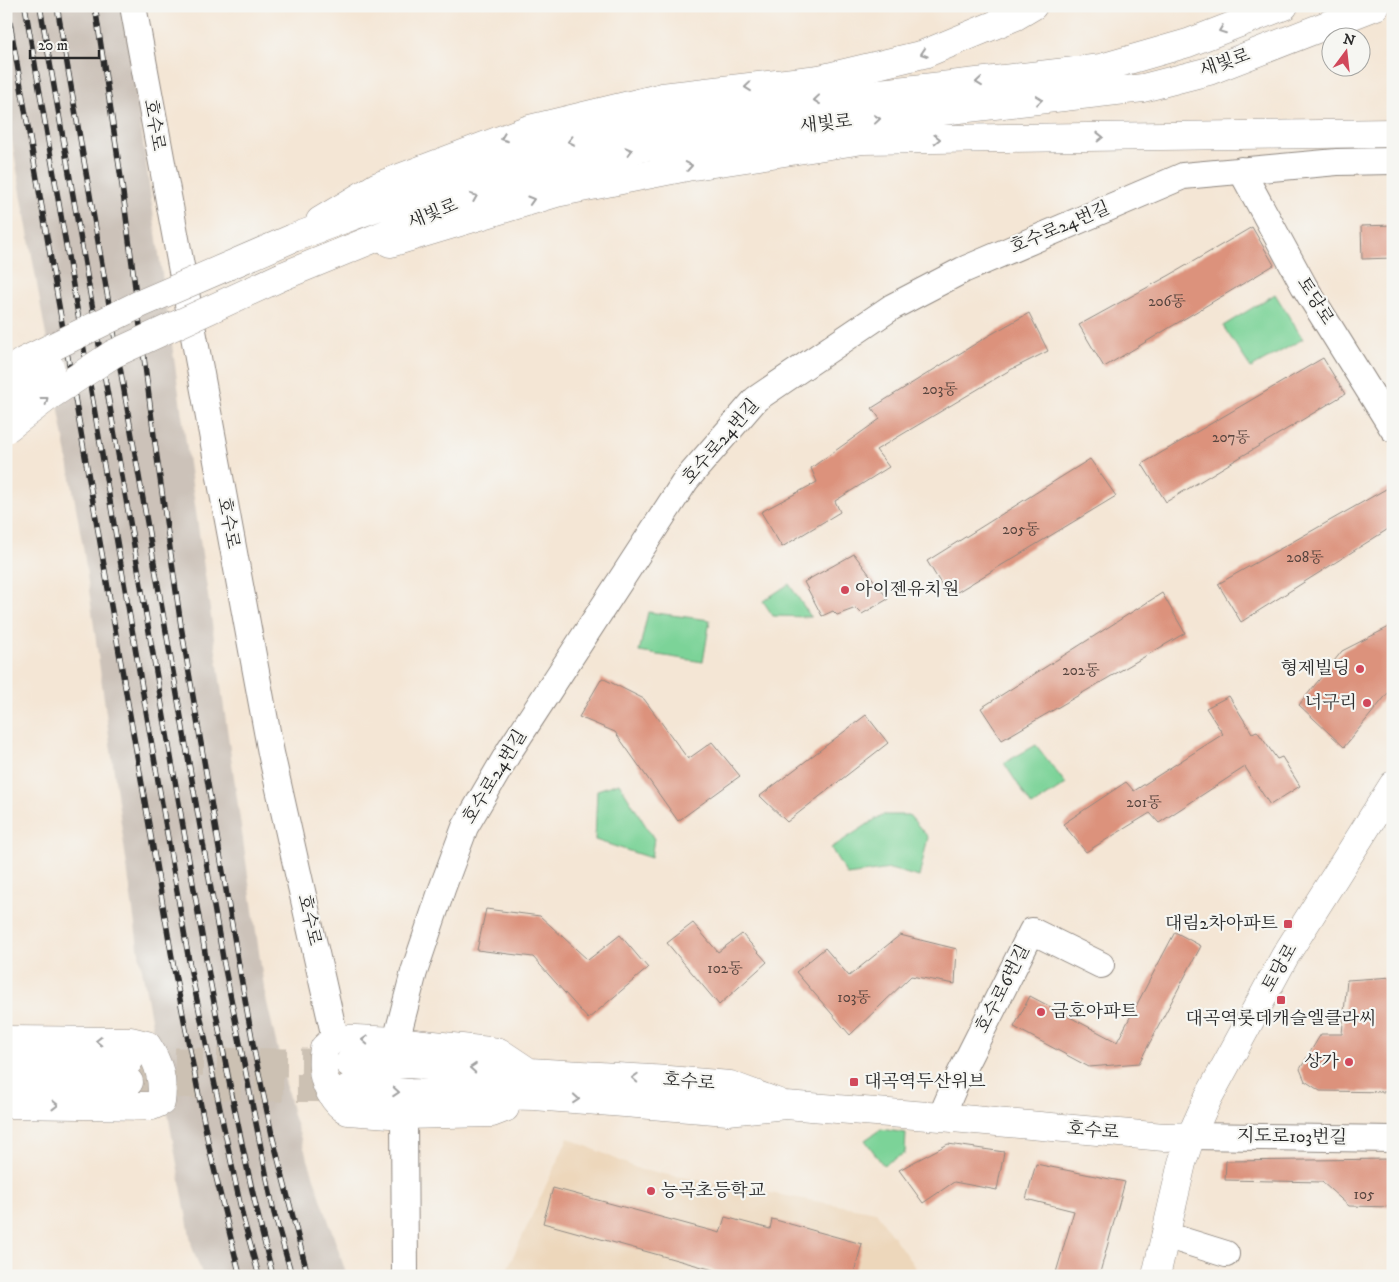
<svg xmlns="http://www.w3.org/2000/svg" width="1399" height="1282" viewBox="0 0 1399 1282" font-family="'IM FELL DW Pica','Noto Serif KR',serif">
  <rect width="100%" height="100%" fill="#f6f6f2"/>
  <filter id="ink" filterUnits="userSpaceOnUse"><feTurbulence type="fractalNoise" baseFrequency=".02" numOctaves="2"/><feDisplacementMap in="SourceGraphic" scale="10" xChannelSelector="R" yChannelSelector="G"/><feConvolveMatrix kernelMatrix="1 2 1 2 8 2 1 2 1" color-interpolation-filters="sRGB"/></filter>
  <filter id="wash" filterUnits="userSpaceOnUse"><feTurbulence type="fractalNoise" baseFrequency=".0096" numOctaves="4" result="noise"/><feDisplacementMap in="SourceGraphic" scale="20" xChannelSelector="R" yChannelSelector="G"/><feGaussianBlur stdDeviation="1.12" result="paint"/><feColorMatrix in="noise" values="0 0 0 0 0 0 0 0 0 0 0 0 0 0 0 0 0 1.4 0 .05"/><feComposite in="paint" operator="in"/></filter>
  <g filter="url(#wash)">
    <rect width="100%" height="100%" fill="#f4e6d5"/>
    <!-- built -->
    <path fill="#edd7bb" d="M568,1138L641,1170L876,1212L921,1276H504Z"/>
    <!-- industrial -->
    <path fill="#ccc2b9" d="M6,6H126L131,58L265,994L293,1115L347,1276H203L192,1247L138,947L84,553L6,107Z"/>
    <!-- green -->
    <path fill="#7bd398" stroke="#537f62" d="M1275,294L1303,339L1251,368L1223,326Z
      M789,584L811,617L773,616L763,601Z
      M648,612L710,620L703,662L639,652Z
      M1036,745L1066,784L1032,806L1004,763Z
      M619,783L654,839L651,858L595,840L597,790Z
      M882,815H909L928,837L919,877L890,869L847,875L831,848Z
      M881,1129L906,1133L905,1153L883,1165L865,1140Z"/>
    <g id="blocks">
      <!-- building -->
      <path fill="#dc927c" d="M1393,225V258L1362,259L1361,226Z
        M1252,227L1274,265L1104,367L1079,325L1170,275Z
        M1029,313L1048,351L1010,370L876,450L889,467L835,501L840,512L782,547L761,512L817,482L811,468L880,419L872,408L988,336Z
        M1323,358L1345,394L1166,502L1142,464Z
        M1090,459L1116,496L949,597L927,561Z
        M1393,485V526L1241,622L1218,584Z
        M854,554L888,599L862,614L856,608L837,615L833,611L822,616L804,582Z
        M1162,593L1185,633L1002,740L981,708Z
        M1393,625V687L1344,747L1299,705L1342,651Z
        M602,678L644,699L688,759L712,742L740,776L678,821L615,732L579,717Z
        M1229,696L1252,733L1257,731L1277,759L1282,757L1300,786L1270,805L1245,767L1159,823L1150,813L1086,852L1063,824L1126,782L1134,791L1223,734L1206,708Z
        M866,715L888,743L787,822L760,796Z
        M486,909L540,916L588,960L620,935L648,968L588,1019L533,957L477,950Z
        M693,923L718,952L742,934L767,962L719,1005L667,943Z
        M1175,932L1201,946L1139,1063L1089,1067L1014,1027L1030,996L1117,1042Z
        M900,935L957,949L955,984L911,976L850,1035L796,972L825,948L849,976Z
        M1393,977V1092L1320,1091L1305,1081L1300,1069L1321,1034H1342L1347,980Z
        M948,1144L1004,1152L997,1190L954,1182L923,1203L899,1170Z
        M1393,1159V1207L1349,1206L1322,1182L1225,1180L1226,1161Z
        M1036,1164L1125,1182L1099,1276H1055L1074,1211L1026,1199Z
        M553,1188L720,1233L725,1217L770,1229L772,1219L862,1244L853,1276H735L543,1223Z"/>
    </g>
  </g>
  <g filter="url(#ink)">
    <use href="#blocks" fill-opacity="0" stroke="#908880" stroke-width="1"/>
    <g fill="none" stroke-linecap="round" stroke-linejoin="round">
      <!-- secondary-tunnel -->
      <path stroke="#ccc1b3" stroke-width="28" stroke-dasharray="28 14" stroke-linecap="butt" d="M133,1061L347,1063
        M129,1082L289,1088H348"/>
      <!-- street casing -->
      <g stroke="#908880" stroke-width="28">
        <path id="street" d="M133,6L271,753L335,1038
          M1241,170L1304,286L1393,429
          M396,1041L414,972L442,889L465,827L510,750L686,480L756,399L892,307L963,270L1183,176L1337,162L1393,161
          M404,1115L405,1276
          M941,1117L957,1080L1032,931L1101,965
          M1191,1136L1393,1139
          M1165,1235L1226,1254"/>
      </g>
      <!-- secondary casing -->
      <g stroke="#908880" stroke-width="29">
        <path id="secondary" d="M6,1040L131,1041L147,1045C159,1063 164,1080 161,1102L152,1106L6,1104
          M6,1060L129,1061
          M349,1063L407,1064L529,1072L669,1080L730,1085L779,1103
          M6,1081L129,1082
          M348,1088L410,1093L534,1096L728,1111L785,1105L941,1117L1164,1137L1191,1136
          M505,1108L492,1113L404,1115L348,1111C334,1104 323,1083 323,1068C322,1061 323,1054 324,1048L335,1038L396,1041L499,1052L529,1072
          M1156,1276L1182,1163L1191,1136L1208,1098L1285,956L1393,785"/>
      </g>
      <!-- primary casing -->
      <g stroke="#908880" stroke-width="29">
        <path id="primary" d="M320,221L378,186L529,129L662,97L819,79L924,54L1016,16L1033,6
          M390,243L556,193L687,167L863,140L1393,133"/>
      </g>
      <!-- highway casing -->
      <g stroke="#908880" stroke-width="29">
        <path id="highway" d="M293,238L537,148L654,123L791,103L1101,68L1188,43L1284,6
          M283,276L522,178L645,147L777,130L1143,88L1209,71L1376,6"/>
      </g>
      <!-- street -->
      <use href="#street" stroke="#fff" stroke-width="26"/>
      <!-- secondary -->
      <use href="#secondary" stroke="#fff" stroke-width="28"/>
      <!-- primary -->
      <use href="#primary" stroke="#fff" stroke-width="28"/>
      <!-- highway -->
      <use href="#highway" stroke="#fff" stroke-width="28"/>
      <!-- rail casing -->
      <g stroke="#2b2b2b" stroke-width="5.5">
        <path id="rail" d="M7,6L174,969L210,1152L240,1276
          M25,6L190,967L243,1218L259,1276
          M40,6L207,964C226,1069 246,1173 273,1276
          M57,6L224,964L274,1213L292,1276
          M95,6L122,185L154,436L181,626L239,966L255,1055L272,1135L308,1276"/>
      </g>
      <!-- rail -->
      <use href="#rail" stroke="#f6f6f2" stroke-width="4" stroke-dasharray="11" stroke-linecap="butt"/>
      <!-- primary-bridge casing -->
      <g stroke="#908880" stroke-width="29" stroke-linecap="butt">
        <path id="primary-bridge" d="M6,373L24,361L140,304L293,238
          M6,398L35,376L50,367
          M6,429L48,397L113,354L283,276"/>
      </g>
      <!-- primary-bridge -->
      <use href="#primary-bridge" stroke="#fff" stroke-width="28"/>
    </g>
    <!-- one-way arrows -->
    <defs><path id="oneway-chevron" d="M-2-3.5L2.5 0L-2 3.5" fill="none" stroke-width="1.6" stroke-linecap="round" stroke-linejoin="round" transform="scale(1.25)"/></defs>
    <g stroke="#a0a0a0">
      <use href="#oneway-chevron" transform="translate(1222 30) rotate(159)"/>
      <use href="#oneway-chevron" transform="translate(924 53) rotate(162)"/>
      <use href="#oneway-chevron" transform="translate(979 82) rotate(174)"/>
      <use href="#oneway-chevron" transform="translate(748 87) rotate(174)"/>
      <use href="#oneway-chevron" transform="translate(817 100) rotate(174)"/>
      <use href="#oneway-chevron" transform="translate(1039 100) rotate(-7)"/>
      <use href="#oneway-chevron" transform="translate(877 119) rotate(-6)"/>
      <use href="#oneway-chevron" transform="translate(1100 137) rotate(-1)"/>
      <use href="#oneway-chevron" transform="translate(504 138) rotate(159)"/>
      <use href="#oneway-chevron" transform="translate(937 139) rotate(-1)"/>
      <use href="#oneway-chevron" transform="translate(571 141) rotate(168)"/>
      <use href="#oneway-chevron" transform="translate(629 151) rotate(-14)"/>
      <use href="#oneway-chevron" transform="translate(689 166) rotate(-10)"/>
      <use href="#oneway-chevron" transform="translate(474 197) rotate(-22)"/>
      <use href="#oneway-chevron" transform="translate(531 200) rotate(-17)"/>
      <use href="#oneway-chevron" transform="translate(45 400) rotate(-37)"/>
      <use href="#oneway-chevron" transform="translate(365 1040) rotate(-177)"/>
      <use href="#oneway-chevron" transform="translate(99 1041) rotate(-179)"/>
      <use href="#oneway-chevron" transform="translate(473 1068) rotate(-176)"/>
      <use href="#oneway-chevron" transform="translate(635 1078) rotate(-177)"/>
      <use href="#oneway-chevron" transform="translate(396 1092) rotate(4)"/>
      <use href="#oneway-chevron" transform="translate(576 1099) rotate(5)"/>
      <use href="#oneway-chevron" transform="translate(55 1105) rotate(1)"/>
    </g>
  </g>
  <!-- markers -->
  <g fill="#d1495b" stroke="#f6f6f2" stroke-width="2">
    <circle cx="845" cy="590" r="5"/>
    <circle cx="1360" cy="669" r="5"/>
    <circle cx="1367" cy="703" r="5"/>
    <rect x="1283" y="919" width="10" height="10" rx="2.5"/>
    <rect x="1276" y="995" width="10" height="10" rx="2.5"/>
    <circle cx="1041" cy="1012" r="5"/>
    <circle cx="1349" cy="1062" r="5"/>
    <rect x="849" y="1077" width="10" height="10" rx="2.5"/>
    <circle cx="651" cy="1191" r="5"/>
  </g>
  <g text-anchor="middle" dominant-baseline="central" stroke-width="4.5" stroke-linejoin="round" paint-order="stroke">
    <!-- number labels -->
    <g font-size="15" fill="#57453f">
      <text x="1167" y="301">206동</text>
      <text x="940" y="389">203동</text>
      <text x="1231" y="437">207동</text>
      <text x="1021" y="529">205동</text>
      <text x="1305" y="557">208동</text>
      <text x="1081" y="670">202동</text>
      <text x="1144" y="802">201동</text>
      <text x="725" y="968">102동</text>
      <text x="854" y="997">103동</text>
      <text x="1364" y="1194">105</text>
    </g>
    <!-- street labels -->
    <g font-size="18" fill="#2b2b2b" stroke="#f6f6f2">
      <text transform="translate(1225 63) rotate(-19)">새빛로</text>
      <text transform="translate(826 124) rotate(-6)">새빛로</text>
      <text transform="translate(154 125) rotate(80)">호수로</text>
      <text transform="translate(433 214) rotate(-22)">새빛로</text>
      <text transform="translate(1060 228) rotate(-23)">호수로24번길</text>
      <text transform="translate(1315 301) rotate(58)">토당로</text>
      <text transform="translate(721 442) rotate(-49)">호수로24번길</text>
      <text transform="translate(228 523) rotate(79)">호수로</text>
      <text transform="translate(495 777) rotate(-59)">호수로24번길</text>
      <text transform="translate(309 920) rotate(77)">호수로</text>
      <text transform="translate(1280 968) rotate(-60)">토당로</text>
      <text transform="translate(1003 989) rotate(-63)">호수로6번길</text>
      <text transform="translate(689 1082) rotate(5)">호수로</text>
      <text transform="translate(1093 1131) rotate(5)">호수로</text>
      <text transform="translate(1292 1137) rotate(1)">지도로103번길</text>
    </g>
    <!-- poi labels -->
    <g font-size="18" fill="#2b2b2b" stroke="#f6f6f2" text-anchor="start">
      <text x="855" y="590">아이젠유치원</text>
      <text x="1350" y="669" text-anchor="end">형제빌딩</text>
      <text x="1357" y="703" text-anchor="end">너구리</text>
      <text x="1278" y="924" text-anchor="end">대림2차아파트</text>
      <text x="1051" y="1012">금호아파트</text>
      <text x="1281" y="1019" text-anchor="middle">대곡역롯데캐슬엘클라씨</text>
      <text x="1339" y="1062" text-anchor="end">상가</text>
      <text x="864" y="1082">대곡역두산위브</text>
      <text x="661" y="1191">능곡초등학교</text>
    </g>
  </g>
  <!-- margin -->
  <rect width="1399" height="1282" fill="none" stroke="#f6f6f2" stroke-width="25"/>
  <!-- north arrow -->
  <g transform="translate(1346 52) rotate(15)"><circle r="24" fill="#f6f6f2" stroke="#a5a5a2"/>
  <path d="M0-4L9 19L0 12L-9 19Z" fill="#d1495b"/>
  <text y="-8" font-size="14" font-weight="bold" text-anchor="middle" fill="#2b2b2b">N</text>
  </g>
  <!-- scale -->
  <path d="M30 50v8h69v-8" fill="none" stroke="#2b2b2b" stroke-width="2.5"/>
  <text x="38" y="50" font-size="15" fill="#2b2b2b" stroke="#f6f6f2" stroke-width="4" paint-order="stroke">20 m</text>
</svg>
